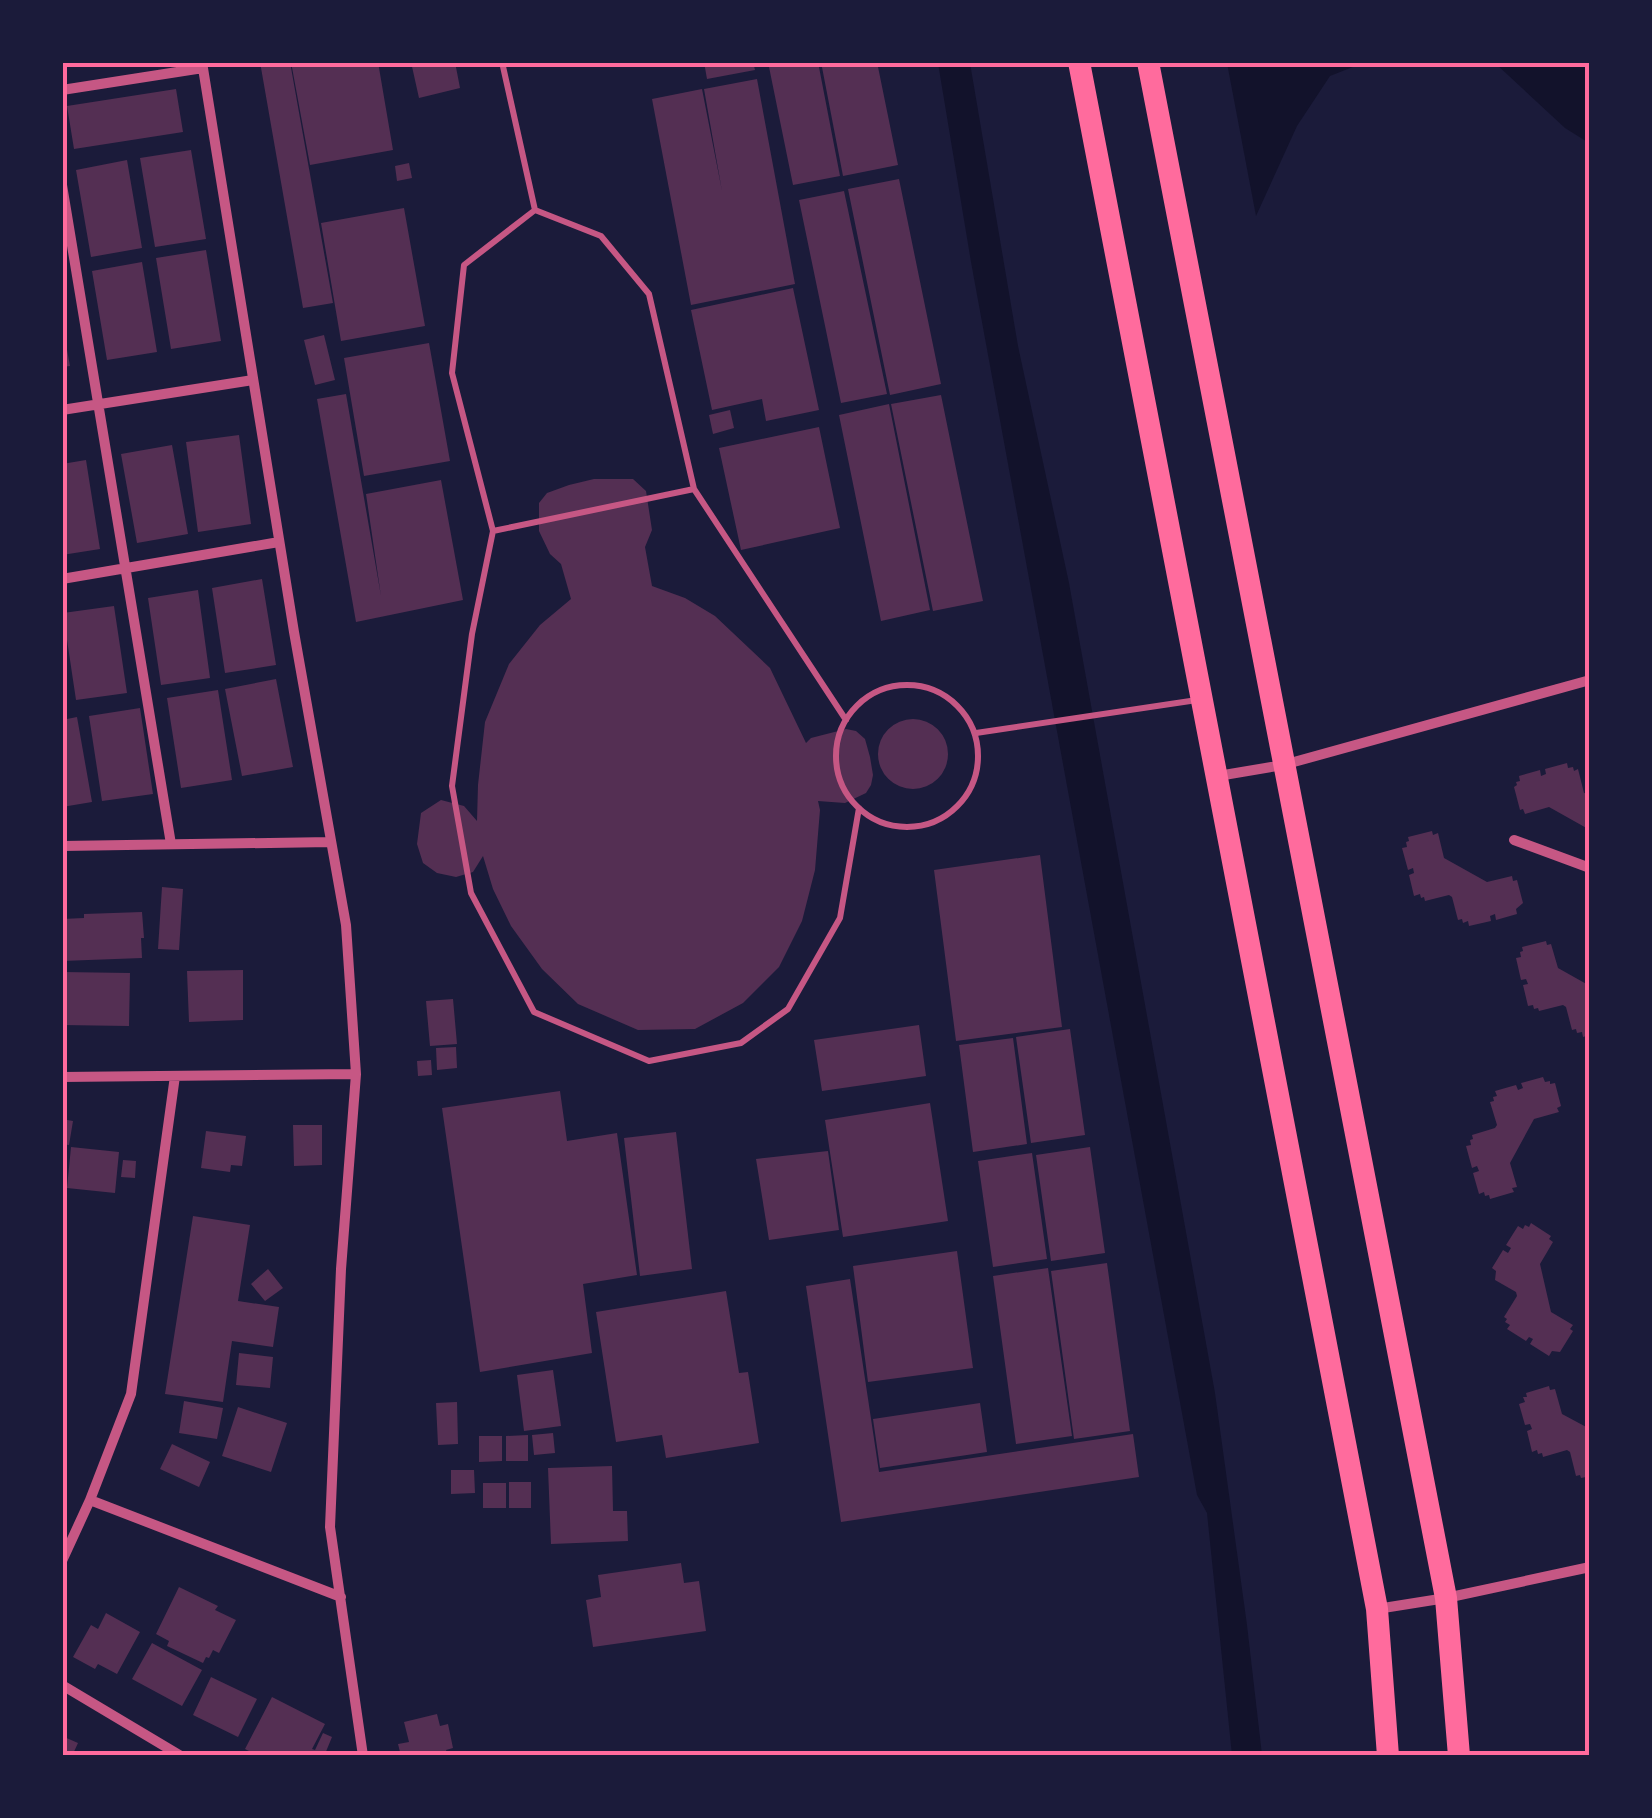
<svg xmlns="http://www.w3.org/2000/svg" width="1652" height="1818" viewBox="0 0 1652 1818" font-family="Overpass,sans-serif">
  <rect width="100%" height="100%" fill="#1b1b3a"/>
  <!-- water -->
  <path fill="#12122b" d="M938,63H970L1018,346L1069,583L1215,1393L1247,1625L1262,1755H1232L1207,1513L1197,1495L971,262Z
    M1227,63H1363L1330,76L1297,126L1256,216Z
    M1495,63H1589V143L1565,128Z"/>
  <!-- building -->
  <path fill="#542f53" d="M260,62H290L333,303L303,308Z
    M291,62H378L393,150L310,165Z
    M411,62H455L460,88L419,98Z
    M704,62H753L755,70L707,79Z
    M768,62H818L840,176L793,185Z
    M821,62H877L898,165L843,176Z
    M757,79L795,284L691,305L652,99L702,89L722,191L704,89Z
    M176,89L183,132L74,149L67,106Z
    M191,150L206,239L155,247L140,158Z
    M127,160L142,248L91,257L76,170Z
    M409,163L412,178L397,181L395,166Z
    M899,179L941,384L890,395L848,189Z
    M844,191L887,394L841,403L799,200Z
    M404,208L425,326L341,341L321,223Z
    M206,250L221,341L171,349L156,258Z
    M142,262L157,352L107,360L92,271Z
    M793,288L819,410L766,421L762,399L712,410L691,310Z
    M62,333H64L70,366L62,367Z
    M324,335L335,380L315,385L304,340Z
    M429,343L450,461L364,476L344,358Z
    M346,394L381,596L366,494L441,480L463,600L356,622L317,399Z
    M941,395L983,601L933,611L891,404Z
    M889,404L930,610L881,621L839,415Z
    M730,410L734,428L713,434L709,415Z
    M819,427L840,528L741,550L719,448Z
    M239,435L251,524L198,532L186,442Z
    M172,445L188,534L137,543L121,454Z
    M86,460L100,549L62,555V464Z
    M594,479H633L646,491L652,530L645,547L652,586L685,598L715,616L770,668L806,743L811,738L846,729L856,731L865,739L870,757L873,775L871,785L866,793L845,803L818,801L820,810L815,870L802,921L779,967L743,1003L695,1029L638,1030L578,1004L542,969L511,926L493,889L483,856L473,872L456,877L437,873L423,863L417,844L421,813L441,800L464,806L477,821L478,785L485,722L509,664L540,625L571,599L561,564L550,554L539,531V503L547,493L569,485Z
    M262,579L276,665L225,673L212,588Z
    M198,590L210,678L161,685L148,598Z
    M114,606L127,693L76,700L63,613Z
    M276,679L293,767L242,776L225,689Z
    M218,690L232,780L181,788L167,698Z
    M140,708L153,794L102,801L89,716Z
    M77,717L92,802L62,807V720Z
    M878 754a35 35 0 1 1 70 0a35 35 0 1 1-70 0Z
    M1567,763L1568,768L1573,767L1574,771L1578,769L1584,793L1590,794V830L1549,807L1525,814L1523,809L1520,810L1514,787L1517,785L1516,782L1520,781L1519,776L1540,770L1541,776L1546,774L1545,769Z
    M1432,831L1433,835L1438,833L1444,858L1487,882L1512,876L1513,881L1517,880L1523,903L1516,909L1517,914L1496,920L1495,914L1490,916L1491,921L1469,926L1468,921L1463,923L1462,919L1458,920L1452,897L1449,895L1425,901L1424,897L1421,898L1420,894L1414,896L1409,875L1414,873L1413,868L1408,870L1402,848L1407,847L1406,842L1409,841L1408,837Z
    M1040,855L1062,1027L956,1041L934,870Z
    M162,887L183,889L179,950L158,949Z
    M142,912L144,938H141L142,958L62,961V919L84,918V914Z
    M1546,941L1547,945L1551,944L1558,968L1590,986V1035L1583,1037L1582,1032L1577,1033L1576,1029L1572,1030L1566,1007L1563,1005L1539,1011L1538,1008L1534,1009L1533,1005L1528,1006L1523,985L1528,984L1526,979L1521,980L1516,958L1521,957L1520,952L1523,951L1522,947Z
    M243,970V1020L189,1022L187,971Z
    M62,972L130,973L129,1026L62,1025Z
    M453,999L457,1044L430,1046L426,1001Z
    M919,1025L926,1076L822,1091L814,1040Z
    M1070,1029L1085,1135L1031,1143L1016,1037Z
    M1013,1038L1027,1144L973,1152L959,1045Z
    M456,1047L457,1068L437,1070L436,1048Z
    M431,1060L432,1075L418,1076L417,1061Z
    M1543,1077L1545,1082L1550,1081V1084L1555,1083L1561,1106L1557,1108L1559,1112L1534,1119L1510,1163L1517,1187L1512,1188L1514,1192L1490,1199L1489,1195L1485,1196L1484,1192L1479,1194L1473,1173L1479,1171L1477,1166L1472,1168L1466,1146L1471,1145L1470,1140L1473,1139L1472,1135L1495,1128L1497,1125L1490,1102L1494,1101L1493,1097L1497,1096L1495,1091L1516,1085L1518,1090L1523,1088L1521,1083Z
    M560,1091L567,1141L617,1133L637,1275L583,1284L592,1353L480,1372L442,1108Z
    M930,1103L948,1221L843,1237L825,1120Z
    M62,1119L73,1121L69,1145L62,1144Z
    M293,1125H322V1165L294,1166Z
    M206,1131L246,1136L242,1166L231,1165L230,1172L201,1168Z
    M676,1132L692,1269L640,1276L624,1138Z
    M71,1147L119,1152L115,1193L67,1188Z
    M1090,1147L1105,1253L1051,1261L1036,1155Z
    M828,1151L839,1230L769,1240L756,1159Z
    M1032,1153L1047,1259L993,1267L978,1161Z
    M123,1160L136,1161L135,1178L121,1177Z
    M193,1216L250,1225L238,1301L279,1307L273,1347L232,1341L223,1402L165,1394Z
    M1531,1223L1551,1236L1549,1239L1553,1242L1540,1264L1551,1312L1573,1325L1570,1329L1573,1331L1560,1352L1552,1351L1549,1356L1530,1344L1533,1339L1529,1337L1526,1341L1507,1329L1510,1325L1505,1322L1507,1319L1504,1317L1517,1296L1516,1292L1495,1280L1496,1271L1492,1268L1503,1250L1508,1253L1511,1248L1506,1245L1518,1226L1523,1229L1525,1225L1529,1227Z
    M957,1251L973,1368L868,1382L853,1266Z
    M1107,1263L1130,1431L1074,1439L1051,1271Z
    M1048,1268L1072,1436L1016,1444L993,1276Z
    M268,1269L283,1288L265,1301L251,1284Z
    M850,1279L879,1472L1133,1434L1139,1477L841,1522L806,1286Z
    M726,1291L739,1373L748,1372L759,1443L666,1458L662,1435L616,1442L596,1312Z
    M239,1353L273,1357L270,1388L236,1385Z
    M553,1370L561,1426L524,1431L517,1375Z
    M1549,1386L1550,1390L1555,1389L1562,1414L1590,1429V1487L1586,1477L1581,1478L1580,1475L1576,1476L1570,1452L1567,1450L1543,1457L1542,1453L1538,1454L1537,1450L1532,1452L1527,1431L1532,1429L1530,1424L1525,1425L1519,1404L1525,1402L1523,1397H1527L1526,1393Z
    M184,1401L223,1408L217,1439L179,1433Z
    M457,1402L458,1444L438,1445L436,1403Z
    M980,1403L987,1452L880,1468L873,1419Z
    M238,1407L287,1423L271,1472L222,1456Z
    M553,1433L555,1453L534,1455L532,1435Z
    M528,1435V1461H506V1436Z
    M479,1436H502V1461L479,1462Z
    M172,1444L210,1462L199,1487L160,1469Z
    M612,1466L613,1511H627L628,1541L551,1544L548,1468Z
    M451,1470H474L475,1493L451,1494Z
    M509,1482H531V1508H509Z
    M483,1483H506V1508H483Z
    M681,1563L684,1583L699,1581L706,1631L593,1647L586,1600L601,1597L598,1575Z
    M179,1587L218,1606L215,1610L236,1620L219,1653L213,1650L209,1658L206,1657L203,1663L167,1646L169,1641L156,1634Z
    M106,1613L140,1632L117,1674L98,1664L95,1669L73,1657L91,1625L98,1629Z
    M152,1643L202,1670L182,1706L132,1679Z
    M211,1677L257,1699L238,1737L193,1715Z
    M272,1697L325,1724L312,1749L315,1750L323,1733L332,1737L325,1754L322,1752L323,1756H259L245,1749Z
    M437,1714L440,1726L448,1724L453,1748L446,1750L448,1756H401L398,1744L409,1742L404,1722Z
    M62,1736L78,1743L72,1756H62Z"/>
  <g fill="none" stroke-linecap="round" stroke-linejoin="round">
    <!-- service -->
    <path stroke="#c65784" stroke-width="6" d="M502,62L535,210
      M535,210L601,236L649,294L694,489
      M493,531L452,373L464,265L535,210
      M836 756a71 71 0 1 1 142 0a71 71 0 1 1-142 0Z
      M846,720L694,489L493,531L472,634L452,786L471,893L534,1012L649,1061L741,1043L788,1009L840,918L859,808
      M976,733L1197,700"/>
    <!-- minor -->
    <path stroke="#c65784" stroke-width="10" d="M202,62L294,632L346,925L356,1074L341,1269L330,1527L363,1756
      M62,90L203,68
      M62,185L171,844
      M62,410L253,380
      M62,579L279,542
      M1218,776L1283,765L1590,680
      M1514,840L1590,868
      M62,846L331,842
      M62,1077L356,1074
      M90,1500L341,1597
      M62,1561L90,1500L131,1394L175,1076
      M1377,1609L1446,1598L1590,1567
      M62,1685L181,1756"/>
    <!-- primary -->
    <path stroke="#ff6b9d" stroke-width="22" d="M1079,62L1377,1609L1388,1756
      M1148,62L1446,1598L1459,1756"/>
  </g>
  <!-- border -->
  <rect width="1652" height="1818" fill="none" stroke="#1b1b3a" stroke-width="130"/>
  <rect x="65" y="65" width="1522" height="1688" fill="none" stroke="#ff6b9d" stroke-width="4"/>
</svg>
